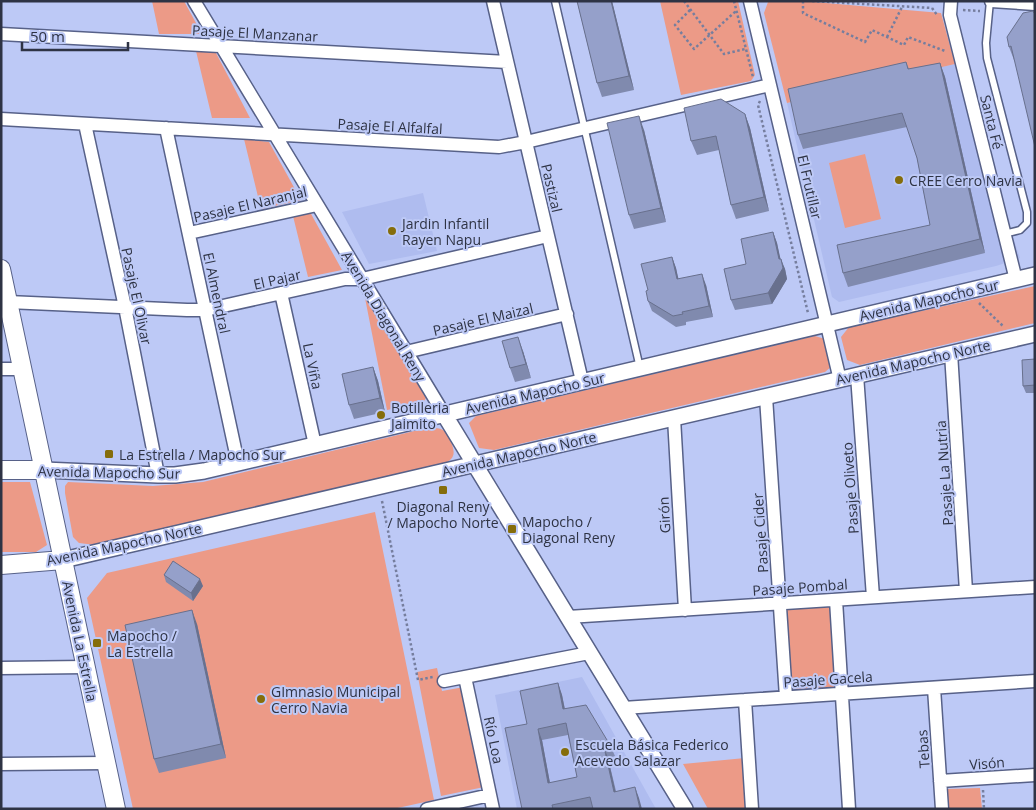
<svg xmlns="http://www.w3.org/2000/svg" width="1036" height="810" viewBox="0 0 1036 810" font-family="'Open Sans',sans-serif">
  <rect width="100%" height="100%" fill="#bdc9f6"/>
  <!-- built -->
  <path fill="#afbcef" d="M955,64L1020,258L996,266L839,302L832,297L787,103Z
    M423,193L437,251L369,264L342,212Z
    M582,677L656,809H517L495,695Z"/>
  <!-- green -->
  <path fill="#ec9a87" d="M152,1H184L202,34H159Z
    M660,1H738L755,75L751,81L681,95Z
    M803,1L941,13L955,64L787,103L764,13L768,2Z
    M196,51L216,53L250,118H212Z
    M244,139L269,142L301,200L261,209Z
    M865,154L881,219L845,228L829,163Z
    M310,212L342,270L308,277L293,216Z
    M1035,286V323L860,365L847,360L841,337L849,327Z
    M365,298L426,398L423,403L387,410Z
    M815,336L825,339L832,366L825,372L494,450L479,448L469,423L476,416Z
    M431,427C436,428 439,428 443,430C448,434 456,449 453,456C451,461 445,463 440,465L95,545L79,543L73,537L65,493V486L68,482L153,486L203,482Z
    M1,482H30L47,545L36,552H1Z
    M375,512L434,800L393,809H133L87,598L107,573Z
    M831,607L837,687L789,689L785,609Z
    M437,668L442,691L464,687L484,787L441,796L417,672Z
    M745,758L748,809H708L683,764Z
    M980,788L982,809H947L946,789Z"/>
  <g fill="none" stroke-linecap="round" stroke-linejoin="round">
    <!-- service casing -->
    <g stroke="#576188" stroke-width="9">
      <path id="service" d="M555,1L640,368
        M990,1L986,43L987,58L1027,212V223L1020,230L1004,234"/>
    </g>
    <!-- minor casing -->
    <g stroke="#576188" stroke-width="15">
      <path id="minor" d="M194,1L444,414
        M493,1L582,381
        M750,1L840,380
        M951,1L950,15L1016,280
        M991,1L1035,4
        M1,34L507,62
        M1,119L499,147L526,142L770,85
        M85,124L125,307L158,475
        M166,128L238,463
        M189,233L317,205
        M281,293L315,445
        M8,302L187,310H205L345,279H362L548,236
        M406,352L567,314
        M951,353L966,591
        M1,369H23
        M857,375L873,597
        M766,397L786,697
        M674,418L685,610
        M836,600L849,809
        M568,617L1035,587
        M1,668L85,667
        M465,677L493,809
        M444,681L589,653
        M934,688L942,809
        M745,700L752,809
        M623,708L1035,681
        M1,764L106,763
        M940,781L1035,775
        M427,809L490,795"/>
    </g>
    <!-- tertiary casing -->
    <g stroke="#576188" stroke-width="18">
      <path id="tertiary" d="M444,414L685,809
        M44,470L158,475H175L204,471L1035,275
        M63,560L1035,334"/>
    </g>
    <!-- secondary casing -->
    <g stroke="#576188" stroke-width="20">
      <path id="secondary" d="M1,269L116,809
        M1,470H44
        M1,565L63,560"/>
    </g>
    <!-- path -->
    <path stroke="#767e9e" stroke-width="2.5" stroke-dasharray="2.5 2.5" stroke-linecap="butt" d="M684,1L724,54L745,49
      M734,1L753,77
      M803,1V13L865,42L872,30L904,45L908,37L945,51
      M812,1L932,8
      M932,8L937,15
      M690,10L675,25L694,49L736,11
      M963,10L980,11
      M887,37L902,7
      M760,101L758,105L808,313
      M979,303L1004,327
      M382,501L418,680L433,677
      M983,790L984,809"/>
    <!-- service -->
    <use href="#service" stroke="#fff" stroke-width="6"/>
    <!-- minor -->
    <use href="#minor" stroke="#fff" stroke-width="12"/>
    <!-- tertiary -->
    <use href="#tertiary" stroke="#fff" stroke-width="15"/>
    <!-- secondary -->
    <use href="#secondary" stroke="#fff" stroke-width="18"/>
  </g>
  <!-- wall -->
  <path fill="#808aae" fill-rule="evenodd" d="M577,1H612L634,90L602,97L597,83Z
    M1023,13L1014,60L1009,47Z
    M906,62L909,69L940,63L945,77L985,253L848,287L843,273L930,225L917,158L907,127L803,149L798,135Z
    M745,114L750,128L769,211L736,219L731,205L719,150L697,155L691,141Z
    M644,130L666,222L634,229L629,215Z
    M773,232L777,243L780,259L785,269L787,279L772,304L735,310L731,300L746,264Z
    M672,257L676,268L678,279L706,285L713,317L686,322V325L676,327L652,311L648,301V290Z
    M523,351L531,378L515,382L510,368Z
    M1035,359V393H1026L1023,386Z
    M373,367L378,381L385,412L354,419L349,405Z
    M164,575L203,586L193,601L166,582Z
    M197,624L226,758L159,773L154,759Z
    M558,683L562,695L565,709L610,745L615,756L608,758L616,791L639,798L591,809H522L527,724ZM568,735L577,777L550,783L542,740Z"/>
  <!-- shaded-wall -->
  <path fill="#68708d" d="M611,1H612L634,90L629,76Z
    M940,63L945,77L985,253L980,239Z
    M745,114L750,128L769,211L764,197Z
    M639,116L644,130L666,222L661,208Z
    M773,232L777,243L783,270L779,259Z
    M672,257L676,268L681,290L677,279Z
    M781,259L785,269L787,279L772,304L768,293Z
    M702,274L706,285L713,317L709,306Z
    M518,337L523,351L531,378L526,364Z
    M373,367L378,381L385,412L380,398Z
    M200,579L203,586L193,601L191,593Z
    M192,610L197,624L226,758L221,744Z
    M558,683L562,695L567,721L563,709Z
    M538,729L542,740L552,794L548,783Z
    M604,747L608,758L618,803L614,792Z
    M635,787L639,798L642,809H640Z"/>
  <!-- building -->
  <path fill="#95a0ca" stroke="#68708d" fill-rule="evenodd" d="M577,1H611L629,76L597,83Z
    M1033,11L1034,13H1035V147L1011,46L1009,47L1007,37L1023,13Z
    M906,62L908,69L940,63L980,239L843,273L837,245L930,225L917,158L902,113L798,135L788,89Z
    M721,99L745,114L764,197L731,205L716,136L691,141L684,108Z
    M639,116L661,208L629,215L607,123Z
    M773,232L779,259H781L783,268L768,293L731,300L724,269L746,264L741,239Z
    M672,257L677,279L702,274L709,306L682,312L683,314L673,316L648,301L646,291L648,290L641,264Z
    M518,337L526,364L510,368L502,341Z
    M1035,359V385L1023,386L1022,360Z
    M373,367L380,398L349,405L342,374Z
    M173,561L200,579L191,593L164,575Z
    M192,610L221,744L154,759L125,625Z
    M558,683L563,709L586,705L610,745L604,747L614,792L635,787L640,809H593L590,797L552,805L553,809H522L505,728L527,724L520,691ZM566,723L577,777L548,783L538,729Z"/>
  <!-- markers -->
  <g fill="#856d0b" stroke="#bdc9f6" stroke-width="2">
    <circle cx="899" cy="180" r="5"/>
    <circle cx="392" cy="231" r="5"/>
    <circle cx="381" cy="415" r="5"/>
    <rect x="104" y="449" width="10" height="10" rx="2.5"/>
    <rect x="438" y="485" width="10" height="10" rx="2.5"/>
    <rect x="507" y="524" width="10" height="10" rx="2.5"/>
    <rect x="92" y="638" width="10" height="10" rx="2.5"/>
    <circle cx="261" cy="699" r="5"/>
    <circle cx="565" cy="752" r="5"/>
  </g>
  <g text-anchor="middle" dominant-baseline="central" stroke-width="4" stroke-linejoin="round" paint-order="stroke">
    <!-- street labels -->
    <g font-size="14" fill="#2e3344" stroke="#bdc9f6">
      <text transform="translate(255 33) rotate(3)">Pasaje El Manzanar</text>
      <text transform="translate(992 122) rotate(76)">Santa Fé</text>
      <text transform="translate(390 126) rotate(3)">Pasaje El Alfalfal</text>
      <text transform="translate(810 187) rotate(77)">El Frutillar</text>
      <text transform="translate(552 188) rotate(77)">Pastizal</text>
      <text transform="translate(250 204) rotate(-13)">Pasaje El Naranjal</text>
      <text transform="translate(277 279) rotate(-13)">El Pajar</text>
      <text transform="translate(217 293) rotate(78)">El Almendral</text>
      <text transform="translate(137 296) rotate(78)">Pasaje El Olivar</text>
      <text transform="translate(929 300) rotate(-13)">Avenida Mapocho Sur</text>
      <text transform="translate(384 316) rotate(59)">Avenida Diagonal Reny</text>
      <text transform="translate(483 319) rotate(-13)">Pasaje El Maizal</text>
      <text transform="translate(913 362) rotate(-13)">Avenida Mapocho Norte</text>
      <text transform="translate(313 366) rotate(78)">La Viña</text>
      <text transform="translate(535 393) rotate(-13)">Avenida Mapocho Sur</text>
      <text transform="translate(519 454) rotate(-13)">Avenida Mapocho Norte</text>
      <text transform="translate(109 472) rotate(1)">Avenida Mapocho Sur</text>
      <text transform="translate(944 473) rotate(-94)">Pasaje La Nutria</text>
      <text transform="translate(850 488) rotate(-94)">Pasaje Oliveto</text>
      <text transform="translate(664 515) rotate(-93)">Girón</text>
      <text transform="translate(760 533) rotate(-94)">Pasaje Cider</text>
      <text transform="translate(124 544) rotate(-12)">Avenida Mapocho Norte</text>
      <text transform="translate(800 587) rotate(-4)">Pasaje Pombal</text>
      <text transform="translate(80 641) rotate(78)">Avenida La Estrella</text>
      <text transform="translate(828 679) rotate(-4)">Pasaje Gacela</text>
      <text transform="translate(494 740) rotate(78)">Río Loa</text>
      <text transform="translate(923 749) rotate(-94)">Tebas</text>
      <text transform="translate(987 763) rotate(-4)">Visón</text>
    </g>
    <!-- poi labels -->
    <g font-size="14" fill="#2e3344" stroke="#bdc9f6" text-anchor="start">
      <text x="909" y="180">CREE Cerro Navia</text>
      <text x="402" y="223">Jardin Infantil<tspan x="402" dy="16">Rayen Napu</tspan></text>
      <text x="391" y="407">Botilleria<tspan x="391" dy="16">Jaimito</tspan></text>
      <text x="119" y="454">La Estrella / Mapocho Sur</text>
      <text x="443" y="506" text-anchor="middle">Diagonal Reny<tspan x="443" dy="16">/ Mapocho Norte</tspan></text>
      <text x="522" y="521">Mapocho /<tspan x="522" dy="16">Diagonal Reny</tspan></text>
      <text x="107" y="635">Mapocho /<tspan x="107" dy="16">La Estrella</tspan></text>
      <text x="271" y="691">GImnasio Municipal<tspan x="271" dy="16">Cerro Navia</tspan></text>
      <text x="575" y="744">Escuela Básica Federico<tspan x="575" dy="16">Acevedo Salazar</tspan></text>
    </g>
  </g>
  <!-- border -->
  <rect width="1036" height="810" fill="none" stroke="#2e3344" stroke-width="5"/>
  <!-- scale -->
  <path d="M22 42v8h106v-8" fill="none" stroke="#2e3344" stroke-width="2.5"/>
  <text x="30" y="42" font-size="15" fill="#2e3344" stroke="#bdc9f6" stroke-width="4" paint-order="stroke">50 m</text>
</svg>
